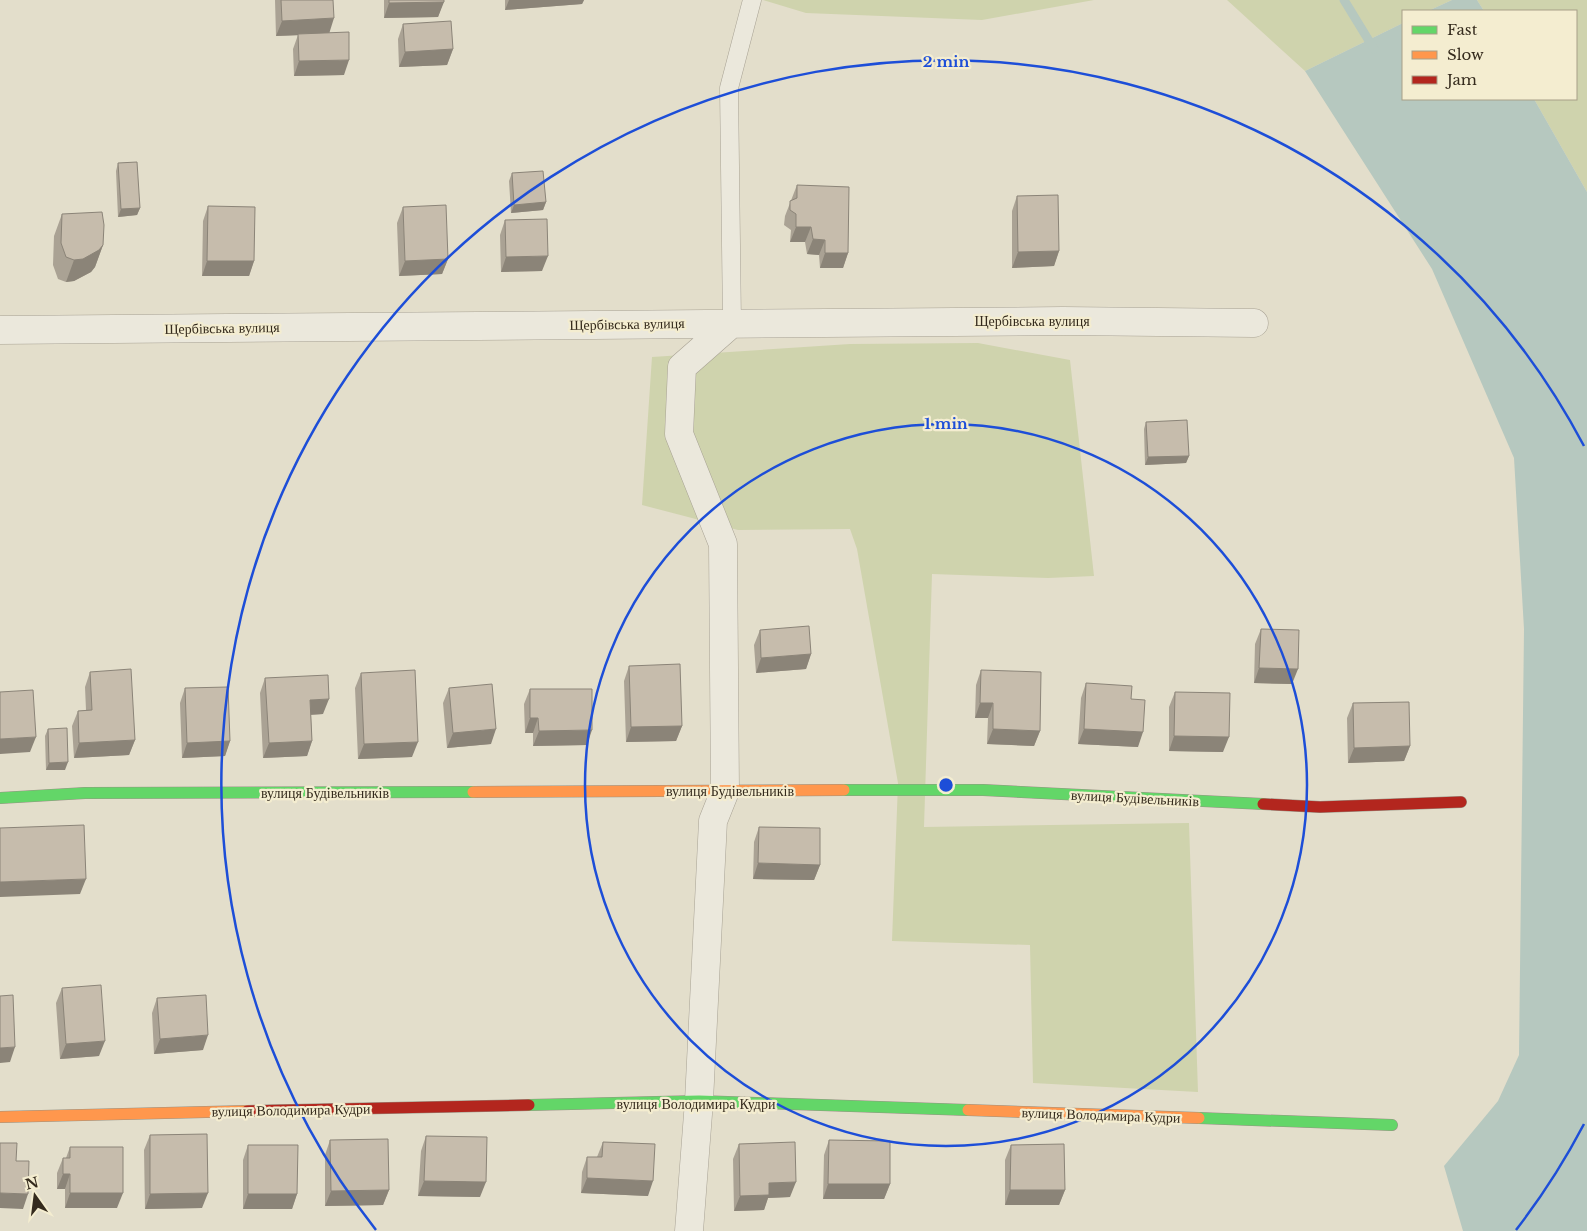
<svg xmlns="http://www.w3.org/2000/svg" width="1587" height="1231" viewBox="0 0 1587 1231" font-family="'Libre Baskerville',serif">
  <rect width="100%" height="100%" fill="#e3decb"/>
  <!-- green -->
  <path fill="#cfd3ad" d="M763,0H1094L982,20L806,13Z
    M1227,0H1452L1428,11H1403V23L1305,71Z
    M1477,0H1587V192L1534,99H1576V11H1484Z
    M978,343L1070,360L1094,576L1048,578L932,574L924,827L1189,823L1198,1092L1033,1083L1030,945L892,941L898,783L857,549L850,529L738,530L642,505L652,357L850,344Z"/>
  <!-- water -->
  <path fill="#b6c8bf" d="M1452,0H1477L1484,11H1428Z
    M1403,23V99H1534L1587,192V1231H1463L1444,1166L1498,1101L1519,1055L1524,629L1514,458L1432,269L1305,71Z"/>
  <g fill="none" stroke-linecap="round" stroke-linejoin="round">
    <!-- stream -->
    <path stroke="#b6c8bf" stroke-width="9" d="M1344,0L1374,49"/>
    <!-- lane casing -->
    <g stroke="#a8a294" stroke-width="19">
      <path id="lane" d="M732,323L729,88L752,0"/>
    </g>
    <!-- street casing -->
    <g stroke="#a8a294" stroke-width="29">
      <path id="street" d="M0,330L1063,321L1254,323
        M689,1231L699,1101L713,821L725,791L723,544L679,434L682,367L732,323"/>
    </g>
    <!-- fast casing -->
    <g stroke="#979284" stroke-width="12">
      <path id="fast" d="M844,790H983L1263,804
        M0,798L85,793L473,792
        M529,1105L699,1101L968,1110
        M1199,1118L1392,1125"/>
    </g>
    <!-- slow casing -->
    <g stroke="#979284" stroke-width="12">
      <path id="slow" d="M473,792L844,790
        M968,1110L1199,1118
        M0,1117L247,1111"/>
    </g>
    <!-- jam casing -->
    <g stroke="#979284" stroke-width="12">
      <path id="jam" d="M1263,804L1320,807L1461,802
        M247,1111L529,1105"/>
    </g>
    <!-- lane -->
    <use href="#lane" stroke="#ebe8dc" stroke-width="18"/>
    <!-- street -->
    <use href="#street" stroke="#ebe8dc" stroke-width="28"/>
    <!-- fast -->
    <use href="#fast" stroke="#63d668" stroke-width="11"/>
    <!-- slow -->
    <use href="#slow" stroke="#ff974d" stroke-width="11"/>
    <!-- jam -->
    <use href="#jam" stroke="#b3261e" stroke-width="11"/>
  </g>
  <!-- wall -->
  <path fill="#aaa294" d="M275,0H333L329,33L344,75L294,76L293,49L298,35L276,36Z
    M384,0H444L438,17L384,18Z
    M505,0H584L582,4L505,10Z
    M403,24L453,49L447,65L399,67L398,39Z
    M118,163L140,208L137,215L118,217L116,171Z
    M512,173L546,202L543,210L511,213L509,181Z
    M797,185L848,253L843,268H820L819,255L807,254L805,242H790L791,230L784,225L785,216Z
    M1017,196L1059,251L1054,266L1012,268V211Z
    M208,206L254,261L249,276H202L203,221Z
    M403,207L448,259L442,274L399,276L397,223Z
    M62,214L103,245L95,267L91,272L74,281L66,282L58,279L53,265L54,236Z
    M505,220L542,271L501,272L500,235Z
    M1146,422L1189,456L1186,463L1145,465L1144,429Z
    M1261,629L1292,684L1254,683L1255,644Z
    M760,630L811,654L806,669L756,673L754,645Z
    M629,666L682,726L676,741L626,742L624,681Z
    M981,670L1040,731L1034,746L987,744L988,718H975L976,685Z
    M90,672L135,740L129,755L74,758L72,726L78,711L86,710L85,687Z
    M361,673L412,757L358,759L355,688Z
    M265,678L323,714L311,715L312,741L307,756L263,758L260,693Z
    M1086,683L1131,699L1138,747L1078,744L1081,698Z
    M185,688L230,741L225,756L182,758L180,703Z
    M449,688L491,744L447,748L443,703Z
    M530,689L587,745L533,746V733H525L524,704Z
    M1175,692L1223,752L1169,751V707Z
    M1353,703L1410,746L1404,761L1348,763L1347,718Z
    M48,729L65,770H46L45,736Z
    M759,827L820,865L814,880L753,879L754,842Z
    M62,988L99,1056L60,1059L56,1003Z
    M157,998L203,1050L154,1054L152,1013Z
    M150,1135L202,1208L145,1209L144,1150Z
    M426,1136L480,1197L418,1196L421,1151Z
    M330,1140L389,1190L383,1205L325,1206V1155Z
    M829,1140L890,1184L884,1199H823L824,1155Z
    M603,1142L648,1196L581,1193L582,1172L587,1157H597Z
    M739,1144L790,1197L768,1198L764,1210L734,1211L733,1159Z
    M248,1145L297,1194L292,1209H243V1160Z
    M1011,1145L1065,1190L1059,1205H1005V1160Z
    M70,1147L117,1208H65V1189H57V1173L63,1158H66Z"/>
  <!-- shaded-wall -->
  <path fill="#8b8478" d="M509,0H584L582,4L505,10Z
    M444,2L438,17L384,18L389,3Z
    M334,18L329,34L276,36L282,21Z
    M453,49L447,65L399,67L405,52Z
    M349,60L344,75L294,76L299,61Z
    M546,202L543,210L511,213L514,205Z
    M140,208L137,215L118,217L121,209Z
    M796,227H811L805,242H790Z
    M813,239L825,240L819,255L807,254Z
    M103,245L95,267L91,272L74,281L66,282L74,260Z
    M1059,251L1054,266L1012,268L1018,252Z
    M825,253H848L843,268H820Z
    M548,256L542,271L501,272L506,257Z
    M448,259L442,274L399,276L405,261Z
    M207,261H254L249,276H202Z
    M1189,456L1186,463L1145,465L1148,457Z
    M811,654L806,669L756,673L761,658Z
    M1259,668L1298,669L1292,684L1254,683Z
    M329,699L323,714L305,715L310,700Z
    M980,703H993L988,718H975Z
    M530,718H538L533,733H525Z
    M682,726L676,741L626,742L631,727Z
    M496,729L491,744L447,748L453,733Z
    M993,729L1040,731L1034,746L987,744Z
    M1084,729L1143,732L1138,747L1078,744Z
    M592,730L587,745L533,746L539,731Z
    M1174,736L1229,737L1223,752L1169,751Z
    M36,737L30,752L0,754V739Z
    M135,740L129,755L74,758L79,743Z
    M230,741L225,756L182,758L187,743Z
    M312,741L307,756L263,758L269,743Z
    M418,742L412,757L358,759L364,744Z
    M1410,746L1404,761L1348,763L1354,748Z
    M68,762L65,770H46L49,763Z
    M758,863L820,865L814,880L753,879Z
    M86,879L80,894L0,897V882Z
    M208,1035L203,1050L154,1054L160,1039Z
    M105,1041L99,1056L60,1059L66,1044Z
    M15,1047L10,1062L0,1063V1048Z
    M63,1174H70L65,1189H57Z
    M587,1178L653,1181L648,1196L581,1193Z
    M424,1181L486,1182L480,1197L418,1196Z
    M796,1182L790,1197L768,1198L764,1210L734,1211L740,1196L769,1183Z
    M828,1184H890L884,1199H823Z
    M389,1190L383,1205L325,1206L331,1191Z
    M1010,1190H1065L1059,1205H1005Z
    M0,1193L28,1194L23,1209L0,1208Z
    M70,1193H123L117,1208H65Z
    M208,1193L202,1208L145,1209L150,1194Z
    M248,1194H297L292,1209H243Z"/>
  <!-- building -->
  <path fill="#c6bcac" stroke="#8b8478" d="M281,0H333L334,18L282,21Z
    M389,0H444V2L389,3Z
    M451,21L453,49L405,52L403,24Z
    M349,32V60L299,61L298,34Z
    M137,162L140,208L121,209L118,163Z
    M543,171L546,202L514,205L512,173Z
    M797,185L849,187L848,253H825V240L813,239L811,227H796V214L790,210V201L797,198Z
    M1058,195L1059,251L1018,252L1017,196Z
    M446,205L448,259L405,261L403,207Z
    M208,206L255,207L254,261H207Z
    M102,212L104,225L103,245L99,250L83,259L74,260L66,257L61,243L62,214Z
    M547,219L548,256L506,257L505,220Z
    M1187,420L1189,456L1148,457L1146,422Z
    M809,626L811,654L761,658L760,630Z
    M1261,629L1299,630L1298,669L1259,668Z
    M680,664L682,726L631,727L629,666Z
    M131,669L135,740L79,743L78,711L92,710L90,672Z
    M415,670L418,742L364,744L361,673Z
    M981,670L1041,672L1040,731L993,729V703H980Z
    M328,675L329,699L310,700L312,741L269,743L265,678Z
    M1086,683L1132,686L1131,699L1145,700L1143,732L1084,729Z
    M492,684L496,729L453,733L449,688Z
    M228,687L230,741L187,743L185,688Z
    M530,689H592V730L539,731L538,718H530Z
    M33,690L36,737L0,739V692Z
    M1175,692L1230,693L1229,737L1174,736Z
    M1409,702L1410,746L1354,748L1353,703Z
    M67,728L68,762L49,763L48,729Z
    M84,825L86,879L0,882V828Z
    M759,827L820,828V865L758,863Z
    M101,985L105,1041L66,1044L62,988Z
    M13,995L15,1047L0,1048V996Z
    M206,995L208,1035L160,1039L157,998Z
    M207,1134L208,1193L150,1194V1135Z
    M426,1136L487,1137L486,1182L424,1181Z
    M388,1139L389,1190L331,1191L330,1140Z
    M829,1140L890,1141V1184H828Z
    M603,1142L655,1144L653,1181L587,1178V1157H602Z
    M795,1142L796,1182L769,1183V1195L740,1196L739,1144Z
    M0,1143H17L16,1161H29L28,1194L0,1193Z
    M1064,1144L1065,1190H1010L1011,1145Z
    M248,1145H298L297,1194H248Z
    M70,1147H123V1193H70V1174H63V1158H70Z"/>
  <!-- distance rings -->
  <g fill="none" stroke="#1d4ed8" stroke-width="2.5">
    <circle cx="946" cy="785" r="361"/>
    <path d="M1584 1124A723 723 0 0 1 1516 1230M376 1230A723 723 0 1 1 1584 446"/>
  </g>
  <g text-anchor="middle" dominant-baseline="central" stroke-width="4.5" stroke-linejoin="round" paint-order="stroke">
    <!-- street labels -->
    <g font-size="14" fill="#352b1d" stroke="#f4edd0">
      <text x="1032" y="321">Щербівська вулиця</text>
      <text transform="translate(627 324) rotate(-1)">Щербівська вулиця</text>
      <text transform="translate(222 328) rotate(-1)">Щербівська вулиця</text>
      <text x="730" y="791">вулиця Будівельників</text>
      <text x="325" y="793">вулиця Будівельників</text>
      <text transform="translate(1135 798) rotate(3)">вулиця Будівельників</text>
      <text x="696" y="1104">вулиця Володимира Кудри</text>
      <text transform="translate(291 1110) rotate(-1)">вулиця Володимира Кудри</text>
      <text transform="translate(1101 1115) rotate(2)">вулиця Володимира Кудри</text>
    </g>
  </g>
  <circle cx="946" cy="785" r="8" fill="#1d4ed8" stroke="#f4edd0" stroke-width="2.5"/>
  <g font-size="15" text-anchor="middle" font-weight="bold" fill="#1d4ed8" stroke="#f4edd0" stroke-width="4.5" stroke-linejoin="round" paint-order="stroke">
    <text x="946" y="67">2 min</text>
    <text x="946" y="429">1 min</text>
  </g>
  <!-- legend -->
  <rect x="1402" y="10" width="175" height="90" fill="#f4edd0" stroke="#a89f88"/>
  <rect x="1412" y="26" width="25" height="8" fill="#63d668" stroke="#a89f88"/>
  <text x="1447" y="35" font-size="15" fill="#352b1d">Fast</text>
  <rect x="1412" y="51" width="25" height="8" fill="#ff974d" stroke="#a89f88"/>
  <text x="1447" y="60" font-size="15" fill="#352b1d">Slow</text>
  <rect x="1412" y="76" width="25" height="8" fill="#b3261e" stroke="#a89f88"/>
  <text x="1447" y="85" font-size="15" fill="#352b1d">Jam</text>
  <!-- north arrow -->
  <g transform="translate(35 1196) rotate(346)" stroke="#f4edd0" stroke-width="4" paint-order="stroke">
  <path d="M0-4L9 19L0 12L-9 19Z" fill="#352b1d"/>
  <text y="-8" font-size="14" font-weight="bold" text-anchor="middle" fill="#352b1d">N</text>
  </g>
</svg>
